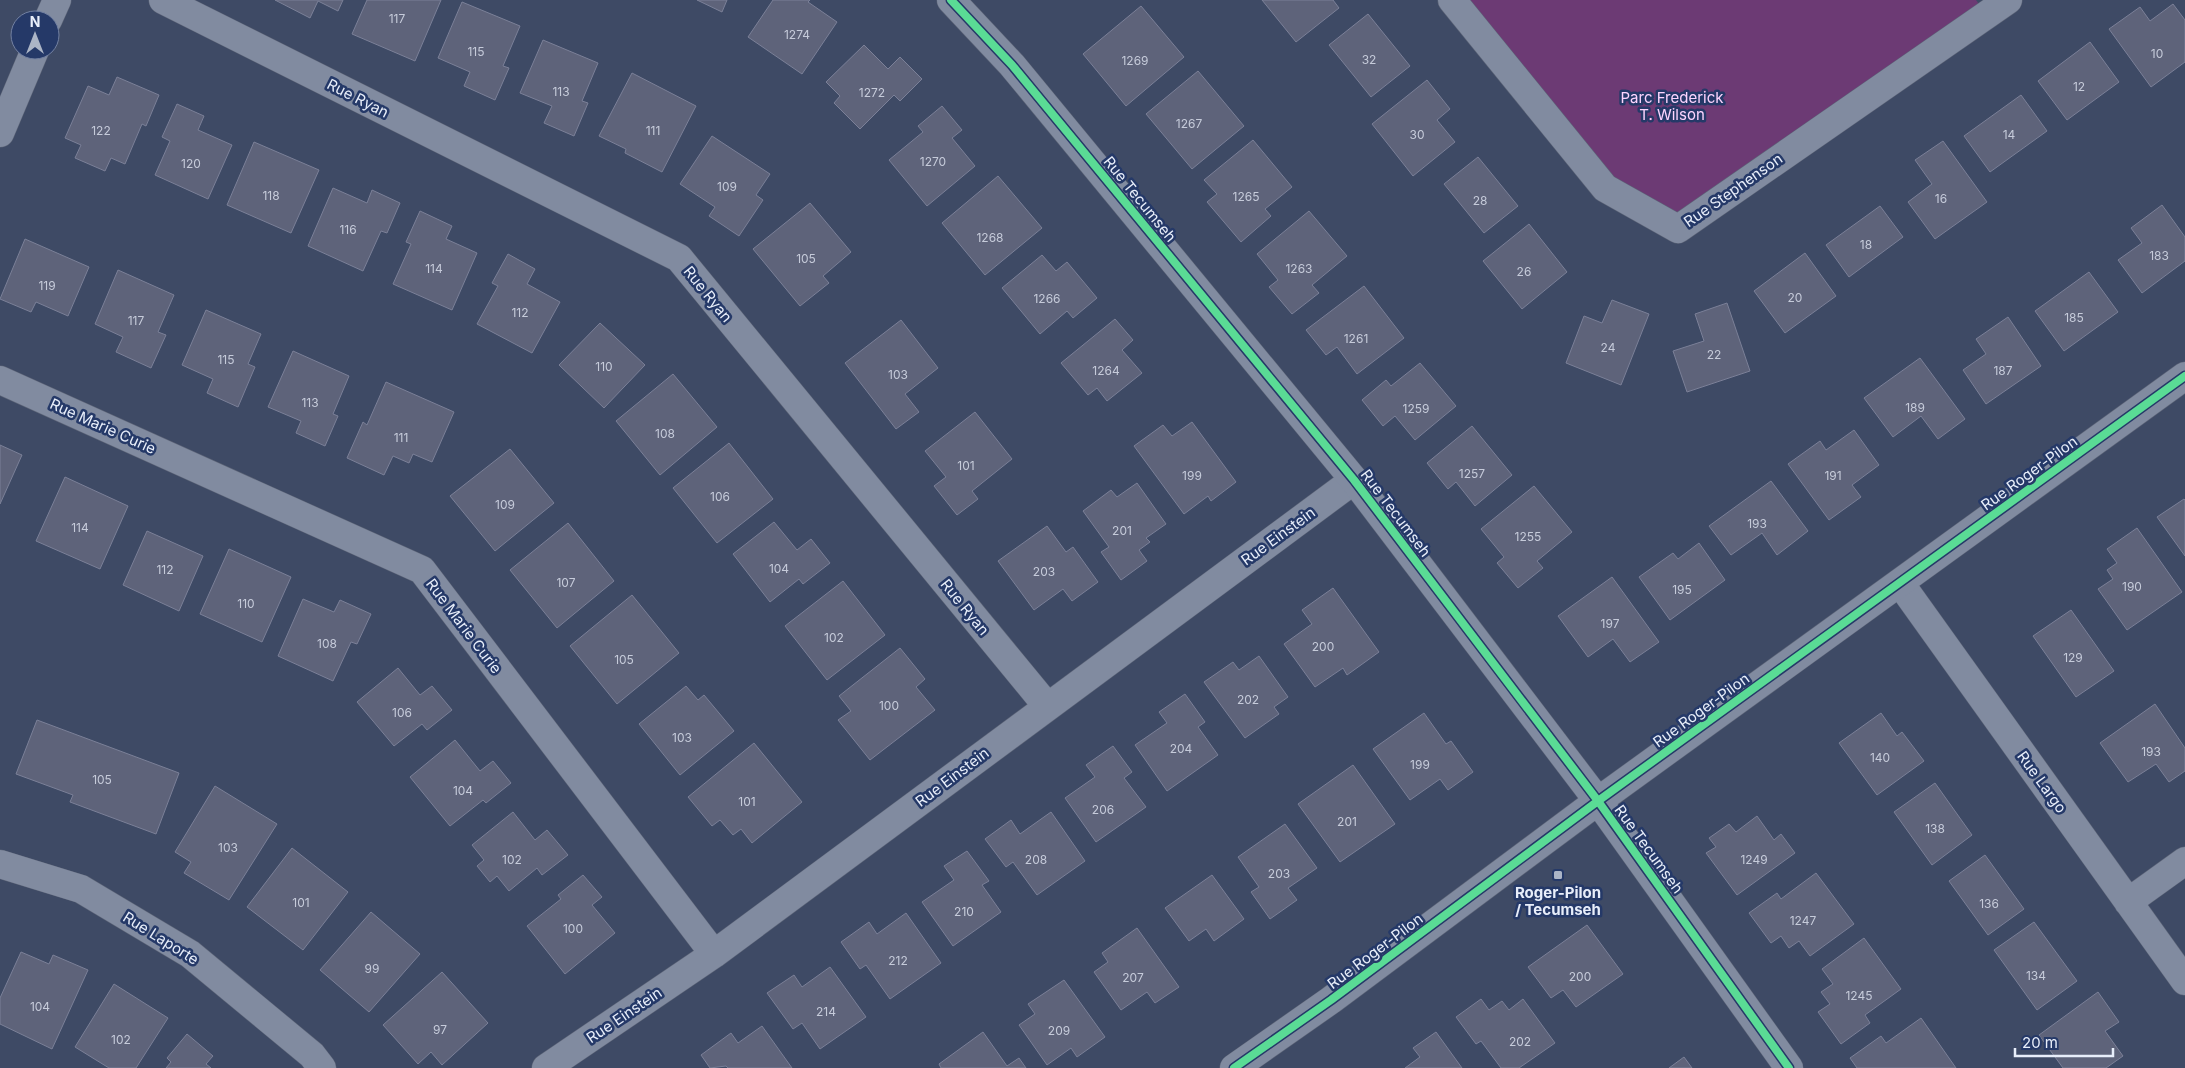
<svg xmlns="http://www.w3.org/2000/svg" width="2185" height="1068" viewBox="0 0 2185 1068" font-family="Inter,sans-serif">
  <rect width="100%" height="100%" fill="#3e4a65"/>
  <!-- park -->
  <path fill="#6c3a74" d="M1452,0H1976L1986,14L1678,229L1605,188Z"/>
  <!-- building -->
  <path fill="#5e637a" stroke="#7b8098" d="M275,0H343L338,11L318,1L310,18Z
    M367,0H441L415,61L352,34Z
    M697,0H727L722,12Z
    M773,0H810L808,2L837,22L802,74L748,37Z
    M1262,0H1333L1339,8L1296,42Z
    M462,2L520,26L503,66L509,68L495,100L464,86L470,72L438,58Z
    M2173,4L2185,20V62L2151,87L2109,29L2140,7L2150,21Z
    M1141,6L1184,57L1126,106L1083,54Z
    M1368,14L1410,66L1371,97L1329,45Z
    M543,40L598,63L582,101L588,103L574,136L544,123L552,106L520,93Z
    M2090,42L2119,82L2067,120L2038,81Z
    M864,45L888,69L900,57L922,79L900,101L894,95L860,129L834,103L840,96L826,82Z
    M1198,71L1244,126L1192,169L1146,114Z
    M632,73L696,106L662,172L625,153L626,149L599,136Z
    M117,77L159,95L146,126L142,124L125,164L111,158L105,171L75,158L81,145L65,138L88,86L109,95Z
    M1427,80L1450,109L1437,120L1455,142L1413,176L1372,124Z
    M2021,95L2047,131L1990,172L1964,136Z
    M177,104L204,116L198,130L232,145L208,199L155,175L170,141L162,137Z
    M942,106L962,130L952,138L975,166L927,206L889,160L923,132L918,126Z
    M712,136L770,174L756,195L763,200L739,236L709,216L715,207L680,184Z
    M1253,140L1292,187L1265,209L1271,216L1241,242L1207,202L1217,194L1204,180Z
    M1943,141L1987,202L1935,239L1908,202L1932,184L1915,160Z
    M254,142L319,170L291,233L227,205Z
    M1478,157L1518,206L1484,233L1444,184Z
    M998,176L1042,228L985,275L942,223Z
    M333,188L367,203L372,190L400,203L387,233L381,231L363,271L308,246Z
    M810,203L851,252L823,276L829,283L800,306L753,249Z
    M2162,205L2185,237V261L2142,293L2118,260L2142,243L2131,228Z
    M1880,206L1903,237L1849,277L1826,245Z
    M420,211L452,226L446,239L477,253L452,310L393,284L411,244L406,242Z
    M1309,211L1347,256L1312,285L1319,293L1292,314L1269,287L1278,280L1257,254Z
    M1529,224L1567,272L1522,309L1483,261Z
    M25,239L89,267L68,316L36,302L31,312L0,299Z
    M1805,253L1836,296L1785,333L1754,291Z
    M508,254L535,269L527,284L560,302L532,353L477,324L498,286L492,283Z
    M1042,255L1056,271L1067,262L1097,298L1073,318L1067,311L1040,334L1002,288Z
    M118,270L174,295L158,332L166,335L151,368L116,352L123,337L95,324Z
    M2089,272L2118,312L2064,351L2035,311Z
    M1364,286L1404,338L1357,374L1337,347L1326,355L1306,330Z
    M1612,300L1649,314L1621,385L1566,363L1584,316L1602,323Z
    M1727,303L1750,371L1687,392L1673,351L1704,341L1695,314Z
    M206,310L261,334L248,364L255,367L238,407L207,393L213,379L182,365Z
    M2008,317L2041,366L1986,404L1963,370L1986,354L1976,339Z
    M1115,319L1133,340L1122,350L1142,373L1107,401L1097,388L1088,395L1061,363Z
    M901,320L938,368L905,394L919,412L896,429L845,363Z
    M600,323L645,365L604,408L559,365Z
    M293,351L349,376L333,414L338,416L325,446L296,433L301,421L268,407Z
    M1920,358L1965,419L1938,439L1921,416L1893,437L1864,398Z
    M1420,363L1456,406L1415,440L1395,416L1383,426L1362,400L1386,380L1391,386Z
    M673,374L717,427L660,475L616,421Z
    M386,382L454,412L432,462L413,454L409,463L393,456L384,475L347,458L363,422L367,425Z
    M975,412L1012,459L972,491L978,499L957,515L934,486L946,477L925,451Z
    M1192,422L1236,482L1211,501L1208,496L1184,514L1134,446L1163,425L1172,436Z
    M1472,426L1512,475L1475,506L1456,482L1448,489L1427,463Z
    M1854,430L1879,465L1852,485L1861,497L1829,520L1788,464L1820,441L1826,450Z
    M729,443L773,499L717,543L673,488Z
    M0,445L22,455L0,504Z
    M510,449L554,503L495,551L450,496Z
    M65,477L128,506L100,569L36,541Z
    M1771,481L1808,531L1777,555L1762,533L1731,555L1709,526Z
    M1137,483L1166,524L1146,538L1150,542L1139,550L1147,561L1121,580L1101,552L1109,547L1083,511L1111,490L1117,497Z
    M1534,486L1572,532L1537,561L1543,568L1518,588L1497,563L1504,557L1481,529Z
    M2184,499L2185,500V556L2157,517Z
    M774,522L797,550L811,539L830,563L803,584L799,579L770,602L733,554Z
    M568,523L614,581L557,628L510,570Z
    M1047,526L1066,552L1073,547L1098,582L1072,601L1063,589L1034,610L998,561Z
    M2137,528L2182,592L2127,630L2098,589L2113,579L2107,570L2117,563L2107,549Z
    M147,531L203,556L179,611L123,585Z
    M1699,543L1725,580L1670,620L1639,577L1673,553L1678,559Z
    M229,549L291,577L262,642L200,614Z
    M1612,577L1659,642L1630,662L1613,639L1588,657L1558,616Z
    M843,581L885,635L827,680L785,626Z
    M1333,588L1379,652L1347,675L1343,668L1315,687L1284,644L1312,624L1302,610Z
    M632,595L679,653L617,704L570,646Z
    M303,599L334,612L340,600L371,614L357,644L351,642L333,681L278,656Z
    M2071,610L2114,671L2076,697L2033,636Z
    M900,648L925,679L916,687L935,710L870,760L838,720L851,711L839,696Z
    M1259,656L1288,697L1274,707L1279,714L1245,738L1204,682L1233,662L1239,670Z
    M398,668L420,695L432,686L452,710L427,730L422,724L394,746L357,702Z
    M686,686L698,700L704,695L734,731L680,775L639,724Z
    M1185,694L1205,722L1198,727L1218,755L1167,791L1135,745L1167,723L1159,712Z
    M2155,704L2185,748V771L2169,782L2156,764L2128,782L2100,743Z
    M1424,713L1446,744L1451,741L1473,772L1448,790L1440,779L1410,800L1373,749Z
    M1881,713L1897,736L1902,732L1924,761L1877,795L1839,743Z
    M37,720L179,773L156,834L70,802L73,795L16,774Z
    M455,740L480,771L493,761L511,783L486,803L483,800L450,826L410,777Z
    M754,743L802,802L752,843L741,829L733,835L720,820L712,826L688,797Z
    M1113,746L1132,772L1124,778L1146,807L1096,842L1065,798L1095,777L1086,765Z
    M1353,765L1395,824L1340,862L1298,804Z
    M1935,783L1972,835L1932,865L1894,812Z
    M215,786L277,824L229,900L184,873L191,862L175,852Z
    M513,812L535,840L547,830L568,855L542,875L537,868L509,891L497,876L490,882L477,866L484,860L472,845Z
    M1051,812L1085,861L1037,895L1013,862L1006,867L985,839L1011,820L1020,834Z
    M1757,816L1774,840L1781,834L1795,853L1737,895L1706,853L1716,847L1709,838L1729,824L1736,832Z
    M1285,824L1317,868L1288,888L1297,900L1270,919L1251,892L1259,887L1238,857Z
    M292,848L348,892L303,950L247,907Z
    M967,851L989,881L982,885L1001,912L953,946L922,902L954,880L944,866Z
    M1985,855L2024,909L1988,935L1949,881Z
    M1816,873L1854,924L1810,956L1799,941L1789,948L1781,936L1771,943L1749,913L1777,893L1781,899Z
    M583,875L602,897L592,905L615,933L565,974L527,926L561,899L558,895Z
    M1212,875L1244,919L1214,941L1206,929L1189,941L1165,908Z
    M371,912L420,954L369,1012L320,970Z
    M906,913L941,963L890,999L866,965L860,969L841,942L869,922L877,934Z
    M2034,922L2077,981L2037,1010L1994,950Z
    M1587,925L1623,974L1576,1007L1563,990L1551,998L1528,967Z
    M1137,928L1179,987L1155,1003L1147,992L1121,1010L1094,972L1108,962L1102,953Z
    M1864,938L1901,989L1865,1015L1870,1023L1841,1044L1818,1012L1830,1004L1821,992L1833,984L1822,969Z
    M21,952L49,964L53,955L88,970L52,1049L0,1024V998Z
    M830,967L866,1017L820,1049L802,1023L793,1029L767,993L794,975L802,987Z
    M442,972L488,1023L442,1065L431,1052L418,1064L383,1025Z
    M1064,980L1105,1037L1077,1057L1071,1048L1047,1065L1019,1025L1035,1014L1028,1004Z
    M114,984L168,1018L136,1068H109L75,1047Z
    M2098,992L2119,1022L2105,1031L2123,1056L2106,1068H2063L2039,1035Z
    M1481,999L1489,1010L1502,1001L1509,1010L1523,999L1555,1043L1519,1068H1501L1481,1041L1476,1044L1456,1017Z
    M1921,1018L1956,1068H1857L1850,1058L1881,1036L1886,1043Z
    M762,1026L792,1068H728L726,1066L710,1068L701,1055L731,1033L738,1043Z
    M983,1032L1007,1066L1019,1058L1026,1068H941L939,1064Z
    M1436,1032L1462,1068H1405L1420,1057L1413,1048Z
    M187,1034L213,1056L206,1064L211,1068H166L171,1062L167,1058Z
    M1684,1057L1692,1068H1669Z"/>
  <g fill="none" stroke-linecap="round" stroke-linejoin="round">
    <!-- minor casing -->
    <g stroke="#5c6477" stroke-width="29">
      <path id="minor" d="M163,0L679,258L1047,706
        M1452,0L1605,188L1678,229L2008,0
        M48,20L57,0
        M0,133L35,50
        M0,380L422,570L714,954
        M1900,583L2185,981
        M0,864L81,889L190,954L312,1055L322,1068
        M2128,902L2185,861
        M546,1068L714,954L1354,480"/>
    </g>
    <!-- tertiary casing -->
    <g stroke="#5c6477" stroke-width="29">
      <path id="tertiary" d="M951,0L1012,65L1354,480L1598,801L1789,1068
        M1234,1068L1331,1000L1598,801L2185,376"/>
    </g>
    <!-- minor -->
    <use href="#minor" stroke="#818ba0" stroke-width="28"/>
    <!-- tertiary -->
    <use href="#tertiary" stroke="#818ba0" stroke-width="28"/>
    <!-- cycleway casing -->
    <g stroke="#253968" stroke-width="11">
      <path id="cycleway" d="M951,0L1012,65L1354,480L1598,801L1789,1068
        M1234,1068L1331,1000L1598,801L2185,376"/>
    </g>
    <!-- cycleway -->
    <use href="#cycleway" stroke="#5adb95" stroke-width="8"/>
  </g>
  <!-- markers -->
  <rect fill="#acb5c6" stroke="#253968" stroke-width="2" x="1553" y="870" width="10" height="10" rx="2.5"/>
  <g text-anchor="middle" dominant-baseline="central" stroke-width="5" stroke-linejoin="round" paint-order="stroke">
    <!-- number labels -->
    <g font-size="12" fill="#c6cbda">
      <text x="397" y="18">117</text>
      <text x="797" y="34">1274</text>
      <text x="476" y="51">115</text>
      <text x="2157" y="53">10</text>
      <text x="1369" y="59">32</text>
      <text x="1135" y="60">1269</text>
      <text x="2079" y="86">12</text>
      <text x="561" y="91">113</text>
      <text x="872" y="92">1272</text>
      <text x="1189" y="123">1267</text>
      <text x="101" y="130">122</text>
      <text x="653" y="130">111</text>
      <text x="1417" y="134">30</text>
      <text x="2009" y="134">14</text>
      <text x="933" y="161">1270</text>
      <text x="191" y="163">120</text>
      <text x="727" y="186">109</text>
      <text x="271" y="195">118</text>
      <text x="1246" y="196">1265</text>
      <text x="1941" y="198">16</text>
      <text x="1480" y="200">28</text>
      <text x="348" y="229">116</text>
      <text x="990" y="237">1268</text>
      <text x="1866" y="244">18</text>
      <text x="2159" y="255">183</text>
      <text x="806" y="258">105</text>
      <text x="434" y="268">114</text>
      <text x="1299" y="268">1263</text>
      <text x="1524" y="271">26</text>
      <text x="47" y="285">119</text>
      <text x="1795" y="297">20</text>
      <text x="1047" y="298">1266</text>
      <text x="520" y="312">112</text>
      <text x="2074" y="317">185</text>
      <text x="136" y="320">117</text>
      <text x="1356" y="338">1261</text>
      <text x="1608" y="347">24</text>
      <text x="1714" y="354">22</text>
      <text x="226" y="359">115</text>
      <text x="604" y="366">110</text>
      <text x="1106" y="370">1264</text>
      <text x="2003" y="370">187</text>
      <text x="898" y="374">103</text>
      <text x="310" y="402">113</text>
      <text x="1915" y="407">189</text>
      <text x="1416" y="408">1259</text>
      <text x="665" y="433">108</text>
      <text x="401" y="437">111</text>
      <text x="966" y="465">101</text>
      <text x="1472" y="473">1257</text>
      <text x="1192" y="475">199</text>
      <text x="1833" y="475">191</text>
      <text x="720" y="496">106</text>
      <text x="505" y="504">109</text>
      <text x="1757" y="523">193</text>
      <text x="80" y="527">114</text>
      <text x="1122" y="530">201</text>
      <text x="1528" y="536">1255</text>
      <text x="779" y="568">104</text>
      <text x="165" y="569">112</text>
      <text x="1044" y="571">203</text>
      <text x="566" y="582">107</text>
      <text x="2132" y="586">190</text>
      <text x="1682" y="589">195</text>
      <text x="246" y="603">110</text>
      <text x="1610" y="623">197</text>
      <text x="834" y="637">102</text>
      <text x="327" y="643">108</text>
      <text x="1323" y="646">200</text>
      <text x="2073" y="657">129</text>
      <text x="624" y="659">105</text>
      <text x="1248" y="699">202</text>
      <text x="889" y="705">100</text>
      <text x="402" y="712">106</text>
      <text x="682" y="737">103</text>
      <text x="1181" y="748">204</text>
      <text x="2151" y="751">193</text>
      <text x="1880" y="757">140</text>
      <text x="1420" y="764">199</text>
      <text x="102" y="779">105</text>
      <text x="463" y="790">104</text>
      <text x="747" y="801">101</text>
      <text x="1103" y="809">206</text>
      <text x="1347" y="821">201</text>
      <text x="1935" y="828">138</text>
      <text x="228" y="847">103</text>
      <text x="512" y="859">102</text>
      <text x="1036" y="859">208</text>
      <text x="1754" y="859">1249</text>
      <text x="1279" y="873">203</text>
      <text x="301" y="902">101</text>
      <text x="1989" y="903">136</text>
      <text x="964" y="911">210</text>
      <text x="1803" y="920">1247</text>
      <text x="573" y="928">100</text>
      <text x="898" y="960">212</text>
      <text x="372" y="968">99</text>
      <text x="2036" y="975">134</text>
      <text x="1580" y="976">200</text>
      <text x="1133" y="977">207</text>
      <text x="1859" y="995">1245</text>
      <text x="40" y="1006">104</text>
      <text x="826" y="1011">214</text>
      <text x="440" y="1029">97</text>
      <text x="1059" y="1030">209</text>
      <text x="121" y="1039">102</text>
      <text x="1520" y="1041">202</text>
    </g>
    <!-- park labels -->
    <g font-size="15" fill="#fdd4fe" stroke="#253968">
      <text x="1672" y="97">Parc Frederick<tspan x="1672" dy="17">T. Wilson</tspan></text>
    </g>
    <!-- street labels -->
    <g font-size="15" fill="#e8eefa" stroke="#253968">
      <text transform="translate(358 98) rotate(27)">Rue Ryan</text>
      <text transform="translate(1733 190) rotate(-35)">Rue Stephenson</text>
      <text transform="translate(1140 199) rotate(51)">Rue Tecumseh</text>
      <text transform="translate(708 294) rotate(51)">Rue Ryan</text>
      <text transform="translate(103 426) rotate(24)">Rue Marie Curie</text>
      <text transform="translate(2029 473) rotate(-36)">Rue Roger-Pilon</text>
      <text transform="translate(1396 513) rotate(53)">Rue Tecumseh</text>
      <text transform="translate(1278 536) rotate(-36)">Rue Einstein</text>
      <text transform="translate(965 607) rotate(51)">Rue Ryan</text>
      <text transform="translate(464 626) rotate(53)">Rue Marie Curie</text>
      <text transform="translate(1701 710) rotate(-36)">Rue Roger-Pilon</text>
      <text transform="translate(952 777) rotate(-37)">Rue Einstein</text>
      <text transform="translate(2042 782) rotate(54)">Rue Largo</text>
      <text transform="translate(1649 849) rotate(54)">Rue Tecumseh</text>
      <text transform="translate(161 938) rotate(32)">Rue Laporte</text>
      <text transform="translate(1375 951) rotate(-37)">Rue Roger-Pilon</text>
      <text transform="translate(624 1015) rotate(-34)">Rue Einstein</text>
    </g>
    <!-- poi labels -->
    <g font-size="15" font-weight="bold" fill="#e8eefa" stroke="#253968">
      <text x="1558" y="892">Roger-Pilon<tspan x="1558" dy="17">/ Tecumseh</tspan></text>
    </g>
  </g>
  <!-- north arrow -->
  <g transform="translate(35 35)"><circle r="24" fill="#253968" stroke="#7381a2"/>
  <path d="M0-4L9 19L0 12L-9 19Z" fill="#acb5c6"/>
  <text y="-8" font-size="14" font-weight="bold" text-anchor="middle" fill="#e8eefa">N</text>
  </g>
  <!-- scale -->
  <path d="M2015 1048v8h98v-8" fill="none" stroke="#e8eefa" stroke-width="2.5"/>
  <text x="2022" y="1048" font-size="15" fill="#e8eefa" stroke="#253968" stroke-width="4" paint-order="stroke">20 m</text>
</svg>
